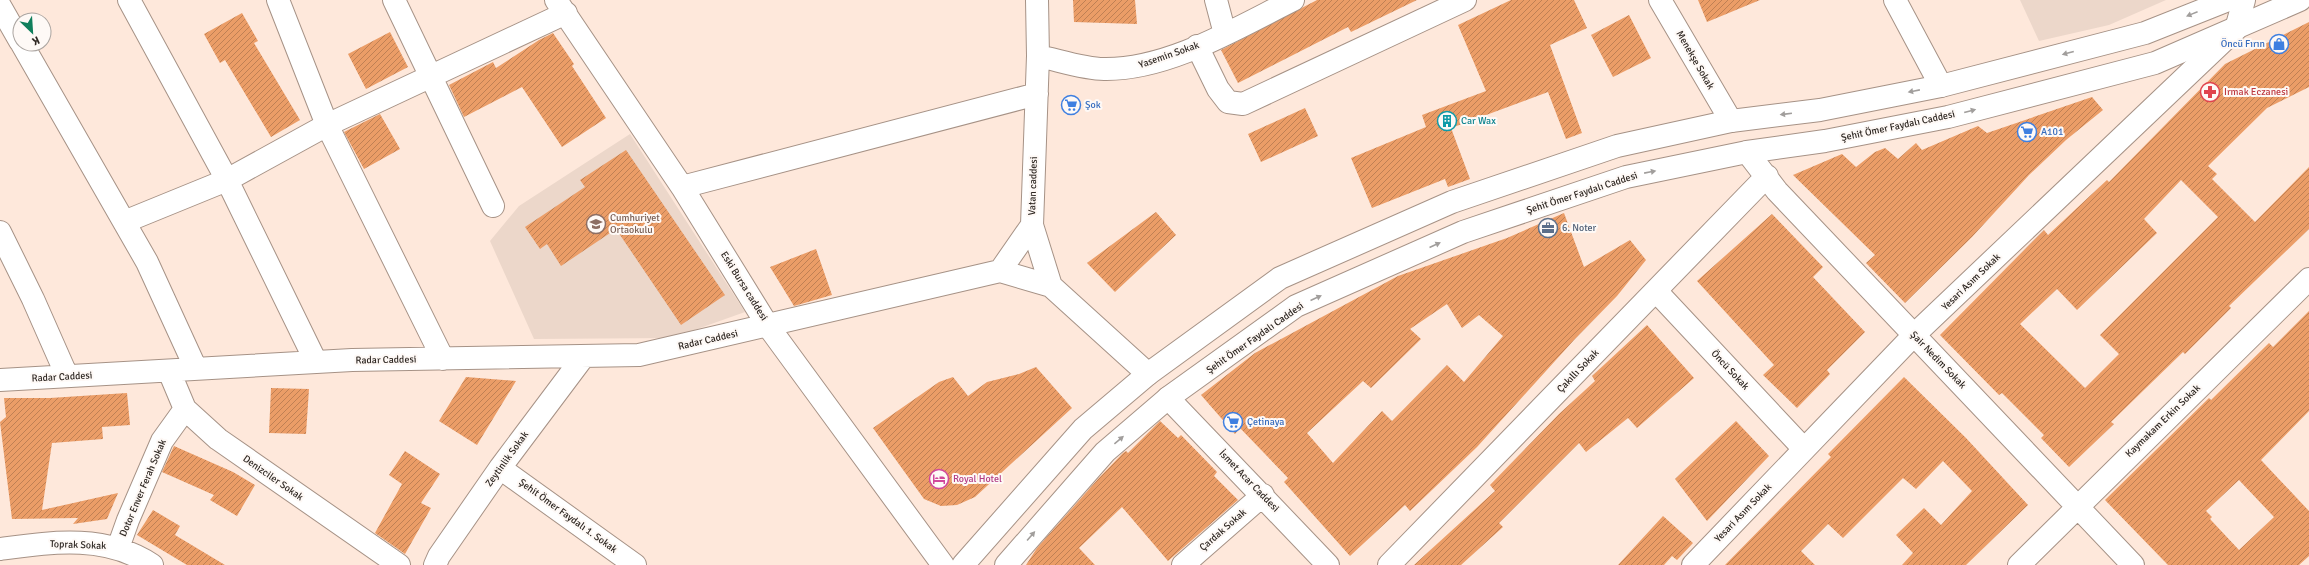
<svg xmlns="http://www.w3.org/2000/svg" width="2309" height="565" viewBox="0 0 2309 565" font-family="Signika,sans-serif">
  <defs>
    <pattern id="building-hatch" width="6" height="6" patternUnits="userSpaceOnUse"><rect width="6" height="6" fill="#eb9d67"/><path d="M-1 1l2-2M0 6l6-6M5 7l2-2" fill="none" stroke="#bf8054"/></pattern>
  </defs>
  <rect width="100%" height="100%" fill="#fee8db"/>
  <!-- education -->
  <path fill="#ecd7ca" d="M2020,0H2166L2109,25L2039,41Z
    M630,134L745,312L672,338L534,339L490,241L519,206Z"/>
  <!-- building -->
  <path fill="url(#building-hatch)" fill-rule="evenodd" d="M1073,0H1135L1137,24L1074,22Z
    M1317,0H1417L1351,32L1348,27L1238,83L1221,50Z
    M1511,0H1574L1587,28L1550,45L1582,133L1566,139L1548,92L1451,128L1470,179L1448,187L1445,179L1372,208L1351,158L1426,127L1422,115L1486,91L1458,25Z
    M1698,0H1760L1707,22Z
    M242,13L258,41L254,43L300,120L271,137L225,60L220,63L204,34Z
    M1629,15L1651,58L1613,77L1591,35Z
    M2309,22V87L2267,108L2208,166L2217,174L2212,179L2255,222L2309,167V229L2229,306L2231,308L2185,354L2183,352L2111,422L2114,424L2069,467L2041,438L2044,435L2002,393L1999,395L1940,335L2044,230L2048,235L2107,180L2109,182L2225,64ZM2181,180L2218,217L2100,335L2119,354L2085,388L2020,324L2057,289L2077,310L2157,233L2144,219Z
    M390,32L408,67L366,89L348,54Z
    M553,33L574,64L572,66L606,118L562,147L522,87L464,117L449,85L493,62L496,68L539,40Z
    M2092,97L2103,110L2066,140L2029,175L1972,237L1905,303L1866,263L1875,255L1793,175L1842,154L1856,167L1875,152L1885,148L1898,159L1916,143L1922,150L1978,126L1987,133Z
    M1305,108L1318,136L1261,162L1248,134Z
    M380,114L400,149L364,169L344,132Z
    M626,150L725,295L681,325L616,229L561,266L547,244L540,249L525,227L585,187L580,180Z
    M1156,212L1176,235L1115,292L1087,263Z
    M1564,213L1584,267L1630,240L1646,260L1617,296L1574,340L1477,447L1410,511L1405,505L1350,556L1284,482L1288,478L1240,428L1235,434L1201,395L1255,353L1398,276L1507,238ZM1447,304L1462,328L1479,315L1503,336L1464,382L1447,365L1392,421L1382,411L1333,463L1307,433L1363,381L1371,388L1421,339L1410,329Z
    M1772,214L1823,267L1813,277L1865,332L1827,370L1830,374L1797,408L1763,375L1774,365L1697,281Z
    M816,249L832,295L794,306L770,267Z
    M2309,311V411L2261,460L2309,511V556L2299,565H2168L2105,500L2209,398L2211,400L2269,343L2273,347ZM2239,480L2274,517L2239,550L2210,519L2212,517L2206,511Z
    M1647,325L1694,378L1637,428L1628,418L1586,452L1579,443L1499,523L1503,527L1461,565H1414L1495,491L1490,485L1559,414L1595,381L1592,376Z
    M1036,367L1072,408L975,497L957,505L941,506L924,499L873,428L939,382L953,377L968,396L987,382L1019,374Z
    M466,377L516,381L477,445L439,421Z
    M1904,377L1966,438L2028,505L1966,565H1902L1913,553L1896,535L1924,508L1941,525L1972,491L1943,461L1916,489L1903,478L1843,538L1828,524L1801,551L1815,565H1725L1831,457L1828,454Z
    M271,388L309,389L306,434L269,433Z
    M127,393L130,425L102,427L103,439L52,443L42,510L118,493L107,519L73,524L78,518L12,519L0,422L6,417L4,398H50Z
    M1160,421L1178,438L1181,435L1217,472L1214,476L1238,500L1168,561L1122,507L1079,548L1095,565H1026L1037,548L1098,479L1123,453L1126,451L1128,453Z
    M1736,421L1769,456L1707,521L1675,479Z
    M174,446L233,472L255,485L237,516L210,500L214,495L162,472Z
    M405,451L440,474L421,503L431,508L405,554L375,533L402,484L389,475Z
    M153,510L180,526L175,535L225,565H187L137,535Z
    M1663,516L1693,543L1677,560L1672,556L1664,565H1618Z"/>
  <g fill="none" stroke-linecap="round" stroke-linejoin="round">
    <!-- minor casing -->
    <g stroke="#a69286" stroke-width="24">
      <path id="minor" d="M129,0L227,180L316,362
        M278,0L327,125L443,359
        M394,0L493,206
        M556,0L682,187L768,326L943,565
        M1037,0L1038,56L1032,225L1051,286L1148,374
        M1216,0L1225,34
        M1660,0L1731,121
        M1895,0L1941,86
        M0,6L20,41
        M22,44L147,262L196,369
        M1197,46L1218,89L1228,102L1243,104L1465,0
        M1038,56C1058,60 1084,69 1104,69C1168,70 1237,28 1293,0
        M1747,152L1777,191L2133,565
        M682,187L1037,94
        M124,222L227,180L327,125L566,13
        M0,232L33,299L67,376
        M1000,271L1032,225
        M1656,291L1804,449
        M169,371L185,409L218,439L399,565
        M0,380L352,360L639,355L1000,271L1051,286
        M1168,398L1328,565
        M500,468L635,565
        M118,548L128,520L162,441L185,409
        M0,549C53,542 105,534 152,565
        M435,565L439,556L500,468L584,356
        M1183,565L1263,495
        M1389,565L1767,176
        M1693,565L1914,335L2236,29L2244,0
        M2019,565L2309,279"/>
    </g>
    <!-- major casing -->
    <g stroke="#a69286" stroke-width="24">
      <path id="major" d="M963,565L1083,429L1148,374L1280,278L1452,202L1617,146L1731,121L1820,110L1941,86L2145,33L2228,0
        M1006,565L1105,452L1168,398L1296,306L1463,232L1626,177L1747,152L1825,141L1948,117L2155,63L2300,0"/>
    </g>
    <!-- minor -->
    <use href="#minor" stroke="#fff" stroke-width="22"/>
    <!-- major -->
    <use href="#major" stroke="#fff" stroke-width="22"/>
  </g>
  <!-- one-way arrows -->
  <defs><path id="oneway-solid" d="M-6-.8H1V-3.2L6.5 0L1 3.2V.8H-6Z"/></defs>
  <g fill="#a19e9c">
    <use href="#oneway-solid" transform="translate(2192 14) rotate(158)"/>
    <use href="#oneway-solid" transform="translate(2068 53) rotate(165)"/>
    <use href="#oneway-solid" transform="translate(1914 91) rotate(169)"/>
    <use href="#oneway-solid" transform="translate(1970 111) rotate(-15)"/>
    <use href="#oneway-solid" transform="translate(1786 114) rotate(173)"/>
    <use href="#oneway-solid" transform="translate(1650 172) rotate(-11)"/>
    <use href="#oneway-solid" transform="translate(1435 245) rotate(-24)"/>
    <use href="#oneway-solid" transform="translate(1316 298) rotate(-24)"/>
    <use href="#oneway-solid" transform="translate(1119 440) rotate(-40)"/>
    <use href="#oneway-solid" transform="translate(1031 536) rotate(-49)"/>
  </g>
  <!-- icons -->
  <defs>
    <g id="shop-ring" transform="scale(1)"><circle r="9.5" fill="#fef9f6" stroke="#3f7fe0" stroke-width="1.5"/><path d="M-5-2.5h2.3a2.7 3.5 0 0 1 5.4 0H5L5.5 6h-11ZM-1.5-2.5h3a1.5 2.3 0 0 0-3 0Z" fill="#3f7fe0"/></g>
    <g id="pharmacy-ring" transform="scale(1)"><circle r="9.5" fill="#fef9f6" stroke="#e0444e" stroke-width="1.5"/><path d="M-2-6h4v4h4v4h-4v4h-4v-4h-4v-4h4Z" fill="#e0444e"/></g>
    <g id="supermarket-ring" transform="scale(1)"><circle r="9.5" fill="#fef9f6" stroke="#3f7fe0" stroke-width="1.5"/><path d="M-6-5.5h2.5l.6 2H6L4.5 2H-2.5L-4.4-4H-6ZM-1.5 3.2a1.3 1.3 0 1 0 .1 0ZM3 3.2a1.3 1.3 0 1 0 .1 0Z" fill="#3f7fe0"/></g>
    <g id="building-ring" transform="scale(1)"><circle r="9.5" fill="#fef9f6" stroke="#0f9aa8" stroke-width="1.5"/><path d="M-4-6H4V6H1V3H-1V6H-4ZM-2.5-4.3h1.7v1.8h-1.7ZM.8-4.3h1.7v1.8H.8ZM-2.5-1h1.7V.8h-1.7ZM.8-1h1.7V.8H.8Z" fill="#0f9aa8"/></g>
    <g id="school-ring" transform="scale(1)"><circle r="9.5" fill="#fef9f6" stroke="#8d6e63" stroke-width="1.5"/><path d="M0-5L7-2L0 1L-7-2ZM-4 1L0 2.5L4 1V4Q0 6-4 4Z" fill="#8d6e63"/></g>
    <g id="office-ring" transform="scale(1)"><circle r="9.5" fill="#fef9f6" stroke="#5c6f8a" stroke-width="1.5"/><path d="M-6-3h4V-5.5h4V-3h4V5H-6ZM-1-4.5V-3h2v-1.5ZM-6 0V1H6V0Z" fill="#5c6f8a"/></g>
    <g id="hotel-ring" transform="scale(1)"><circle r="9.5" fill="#fef9f6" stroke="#d1479c" stroke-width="1.5"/><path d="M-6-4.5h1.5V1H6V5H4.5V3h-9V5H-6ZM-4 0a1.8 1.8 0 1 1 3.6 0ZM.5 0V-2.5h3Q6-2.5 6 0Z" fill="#d1479c"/></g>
  </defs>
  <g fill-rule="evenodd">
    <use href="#shop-ring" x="2279" y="44"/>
    <use href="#pharmacy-ring" x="2210" y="92"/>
    <use href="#supermarket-ring" x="1071" y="105"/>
    <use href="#building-ring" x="1447" y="121"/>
    <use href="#supermarket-ring" x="2027" y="132"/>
    <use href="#school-ring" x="596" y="224"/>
    <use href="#office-ring" x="1548" y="228"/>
    <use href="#supermarket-ring" x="1233" y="422"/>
    <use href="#hotel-ring" x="939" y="479"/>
  </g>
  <g text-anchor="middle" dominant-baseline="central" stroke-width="4" stroke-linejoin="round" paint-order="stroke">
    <!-- shop labels -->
    <g font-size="10" fill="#366cbe" stroke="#fef9f6" text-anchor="start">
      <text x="2265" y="44" text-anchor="end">Öncü Fırın</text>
      <text x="1085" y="105">Şok</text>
      <text x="2041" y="132">A101</text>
      <text x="1247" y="422">Çetinaya</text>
    </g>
    <!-- street labels -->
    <g font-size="10" fill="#2e2722" stroke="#fef9f6">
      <text transform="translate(1169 55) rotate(-19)">Yasemin Sokak</text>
      <text transform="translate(1695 60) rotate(60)">Menekşe Sokak</text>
      <text transform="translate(1898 126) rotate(-12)">Şehit Ömer Faydalı Caddesi</text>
      <text transform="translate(1033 186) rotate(-88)">Vatan caddesi</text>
      <text transform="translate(1582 193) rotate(-18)">Şehit Ömer Faydalı Caddesi</text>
      <text transform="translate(1971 282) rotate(-44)">Yesari Asım Sokak</text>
      <text transform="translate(744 286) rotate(58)">Eski Bursa caddesi</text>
      <text transform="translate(1255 338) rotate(-35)">Şehit Ömer Faydalı Caddesi</text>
      <text transform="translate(708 340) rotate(-13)">Radar Caddesi</text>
      <text transform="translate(386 360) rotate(-1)">Radar Caddesi</text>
      <text transform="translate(1938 360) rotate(46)">Şair Nedim Sokak</text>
      <text transform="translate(1730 370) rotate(47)">Öncü Sokak</text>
      <text transform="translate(1578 371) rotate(-46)">Çakıllı Sokak</text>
      <text transform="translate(62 377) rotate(-3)">Radar Caddesi</text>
      <text transform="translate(2163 421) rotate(-44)">Kaymakam Erkin Sokak</text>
      <text transform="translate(507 459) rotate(-54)">Zeytinlik Sokak</text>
      <text transform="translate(273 478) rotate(35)">Denizciler Sokak</text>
      <text transform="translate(1249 481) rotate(46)">İsmet Acar Caddesi</text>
      <text transform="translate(143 488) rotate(-67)">Dotor Enver Ferah Sokak</text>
      <text transform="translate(1743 513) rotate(-46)">Yesari Asım Sokak</text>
      <text transform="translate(568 516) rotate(36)">Şehit Ömer Faydalı 1. Sokak</text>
      <text transform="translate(1223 530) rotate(-41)">Çardak Sokak</text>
      <text transform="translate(78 545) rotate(2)">Toprak Sokak</text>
    </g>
    <!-- health labels -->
    <g font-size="10" fill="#be3a42" stroke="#fef9f6" text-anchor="start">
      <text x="2224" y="92">Irmak Eczanesi</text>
    </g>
    <!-- culture labels -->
    <g font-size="10" fill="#0d838f" stroke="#fef9f6" text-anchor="start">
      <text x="1461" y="121">Car Wax</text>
    </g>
    <!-- education labels -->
    <g font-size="10" fill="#785e54" stroke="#fef9f6" text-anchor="start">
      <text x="610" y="218">Cumhuriyet<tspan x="610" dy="12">Ortaokulu</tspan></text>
    </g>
    <!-- service labels -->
    <g font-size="10" fill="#4e5e75" stroke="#fef9f6" text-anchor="start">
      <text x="1562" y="228">6. Noter</text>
    </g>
    <!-- hotel labels -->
    <g font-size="10" fill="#b23c85" stroke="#fef9f6" text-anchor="start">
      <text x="953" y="479">Royal Hotel</text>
    </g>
  </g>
  <!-- north arrow -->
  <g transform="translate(32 32) rotate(155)"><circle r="19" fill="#fef9f6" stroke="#aba5a1"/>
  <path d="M0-3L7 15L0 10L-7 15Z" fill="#107f5c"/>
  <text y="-6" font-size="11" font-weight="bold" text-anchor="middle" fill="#2e2722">K</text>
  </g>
</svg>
